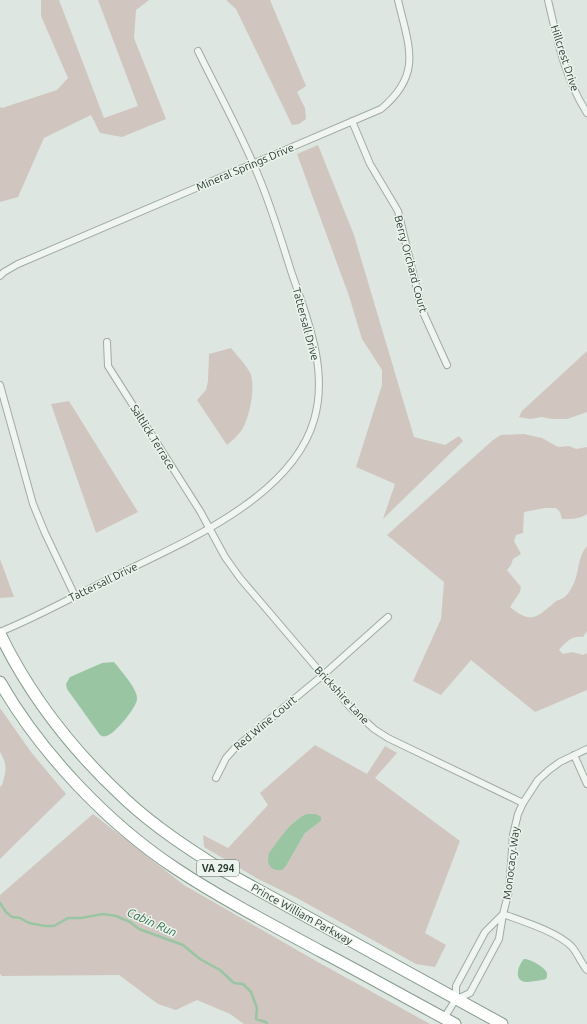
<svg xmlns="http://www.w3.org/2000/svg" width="587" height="1024" viewBox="0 0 587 1024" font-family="Ubuntu,sans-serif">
  <rect width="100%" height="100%" fill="#dde6e0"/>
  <!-- green -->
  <path fill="#d0c6bf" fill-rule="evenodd" d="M41,0H59L104,118L138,106L98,0H149L136,10L134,38L166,119L122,137L100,133L91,115L44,138L18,197L0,202V107L2,108L57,90L68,78L41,16Z
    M226,0H270L306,86L297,92L305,108L306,119L299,124L292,125L236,9Z
    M318,145L354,235L414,437L445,445L459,436L463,441L383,519L395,484L356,467L382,385V370L362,339L349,296L297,154Z
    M231,348C237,356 247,365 251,375C255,390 250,413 244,426C240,434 233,440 227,445L197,400L206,390L208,381L209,354Z
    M587,351V412L567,419H552L542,417L530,419L519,417L522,411Z
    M69,401L138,512L96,533L51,404Z
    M524,434L542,438L558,447L569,446L576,449L587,447V514C579,519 572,519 562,519L560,512L556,508H545L524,512L523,533L516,535L514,541L521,554L513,559L511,565L507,570L521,587L520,592L510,607C532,625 537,617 555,602C557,600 560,600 563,598C568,595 571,589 574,583C579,571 578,556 587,546V631L583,637C573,635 565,642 559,650L563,654L572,652L583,655L587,653V690L535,712L471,660L441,695L413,681L441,619L444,582L387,535L493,440L501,435Z
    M0,559L14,597L0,598Z
    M0,708L31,752L66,794L0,859V787L2,785C6,771 8,765 0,752Z
    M315,745L367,774L385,746L397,753L375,778L460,841L425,933L446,945L435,967L416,964L295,897L258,879L204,847L203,835L228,848L268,805L260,793ZM301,817L321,821L305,833L286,866L270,853L295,821Z
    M93,814L184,885L316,961L430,1024H244L230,1014L197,1000L176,1010L158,1004L119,975L2,976L0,974V895Z"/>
  <!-- water -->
  <path fill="#99c5a3" d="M114,662C120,670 138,689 137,699C137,707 114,735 106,736C103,737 102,736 100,735L67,689L66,684L70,677L102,663Z
    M307,814H316L321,817V821L305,833L286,866L282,870C270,871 266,864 269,853C280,839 291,820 307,814Z
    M524,959C530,959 545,967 547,973C547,976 547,977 546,979C542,980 530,982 526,982C513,981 518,965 524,959Z"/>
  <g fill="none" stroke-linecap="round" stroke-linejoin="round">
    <!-- stream -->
    <path stroke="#99c5a3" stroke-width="2.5" d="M0,903L6,912L12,917L20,918L29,923L45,926H54L68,918H81L103,914L116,916L130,922L139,929L183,945L200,959L220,970L234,983L243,984L251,992L257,1008L256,1019L266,1022L267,1024"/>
    <!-- street casing -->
    <g stroke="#9faca3" stroke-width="8">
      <path id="street" d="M548,0C557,39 565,79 587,113
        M352,121L370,164L398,211L422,310L447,365
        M0,276L4,272L18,264L381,109C423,74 409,47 398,0
        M107,342L108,366L200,511L225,557L240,578L350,707L374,729L388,738L523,803
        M0,385L33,504L45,533L75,596
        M0,632C37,617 73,597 109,579C177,545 291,500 314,420C329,370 307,318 291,271C281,239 271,206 258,175C241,133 218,92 198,51
        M574,755L587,784
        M216,778L226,758L235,748L323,675L388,617
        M503,914C522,921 558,932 572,947C578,954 581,963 587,970
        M457,999L470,993L499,939L503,914L509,891L513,835L518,814L523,803L538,780L549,770L560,762L587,749
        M444,1018L456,999V986L485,932L503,914"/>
    </g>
    <!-- highway casing -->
    <g stroke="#859c8c" stroke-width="13">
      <path id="highway" d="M0,634C30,696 75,753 126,800C155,827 189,849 222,870L502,1024
        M0,682C40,752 107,823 175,868C222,899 272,925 322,952C366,975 410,1000 455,1024"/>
    </g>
    <!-- street -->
    <use href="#street" stroke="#f0f5f2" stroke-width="6"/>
    <!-- highway -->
    <use href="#highway" stroke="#fff" stroke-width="11"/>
  </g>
  <g text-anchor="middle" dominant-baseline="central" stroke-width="3" stroke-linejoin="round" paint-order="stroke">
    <!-- shield labels -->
    <rect fill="#edf4ef" stroke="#627368" stroke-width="1" x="197" y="860" width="42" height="16" rx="3"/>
    <g font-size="10" font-weight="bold" fill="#273c2e">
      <text x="218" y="868">VA 294</text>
    </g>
    <!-- street labels -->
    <g font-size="11" fill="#273c2e" stroke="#edf4ef">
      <text transform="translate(565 58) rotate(72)">Hillcrest Drive</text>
      <text transform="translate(245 167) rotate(-23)">Mineral Springs Drive</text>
      <text transform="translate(411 264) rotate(75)">Berry Orchard Court</text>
      <text transform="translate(306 324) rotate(75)">Tattersall Drive</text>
      <text transform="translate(153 437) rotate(58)">Saltlick Terrace</text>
      <text transform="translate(103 582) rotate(-26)">Tattersall Drive</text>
      <text transform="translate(342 695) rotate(47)">Brickshire Lane</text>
      <text transform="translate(265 723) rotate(-40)">Red Wine Court</text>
      <text transform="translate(511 863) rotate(-83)">Monocacy Way</text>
      <text transform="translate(302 914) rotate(29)">Prince William Parkway</text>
    </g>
    <!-- water labels -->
    <g font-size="12" font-style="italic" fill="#336e42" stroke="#edf4ef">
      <text transform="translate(152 922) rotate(24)">Cabin Run</text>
    </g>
  </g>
</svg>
